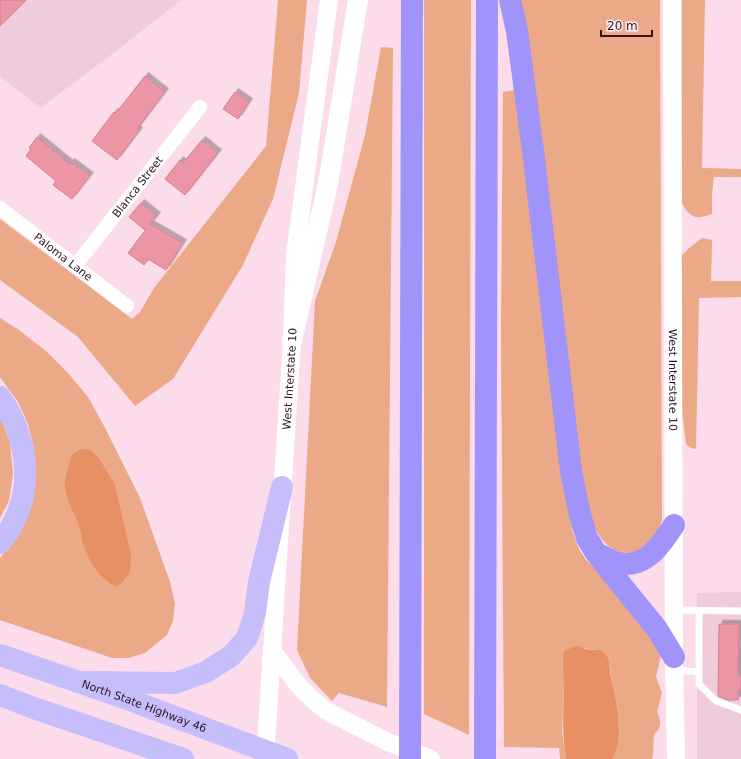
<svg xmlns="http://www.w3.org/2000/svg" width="741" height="759" viewBox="0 0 741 759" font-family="'DejaVu Sans',sans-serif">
  <defs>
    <filter id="shadow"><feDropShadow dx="3.5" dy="-3.5" stdDeviation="0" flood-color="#0004"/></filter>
  </defs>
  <rect width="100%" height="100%" fill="#fcdbeb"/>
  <!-- built -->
  <path fill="#efcbdc" d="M0,0H181L124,45L40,108L0,76Z
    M741,592V759H697V593Z"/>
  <!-- green -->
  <path fill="#eba987" d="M278,0H307L299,93L273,199L243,265L173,379L135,406L78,337L0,280V219L132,319L140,312L154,288L266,146Z
    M424,0H471L469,735L424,714Z
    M520,0H660L662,520C660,524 659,530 656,534C640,561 610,558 596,530C588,514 585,495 581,477Z
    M682,0H705L702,168L741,169V177H714L712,194V214C696,220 690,218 682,203Z
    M381,47L393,48L387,707L339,693L332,701L310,678L297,650L315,301L336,242L365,135Z
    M516,90L569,514L573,533L579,549L586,560L601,574L645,627L661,655L656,677L662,693L657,712C661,719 662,728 655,733C652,741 655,750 652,759H613C626,733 615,702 611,675C610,672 611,666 609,663C607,658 600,653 596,649L590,650L584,648L564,682L562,732L566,759H560L559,748L504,747L501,327L503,92Z
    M702,238L712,240L711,281H741V297L699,298L696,449L691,448L686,444L682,412L681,256L688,249Z
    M0,318L19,330L46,351L68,373L88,397L104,426L140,498L170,582L175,604L173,621L167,635L145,653L129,658H112L0,620V558L13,542L35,470L34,448L28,424L18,402L0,377Z
    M0,415L10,443L13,474L9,501L0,518Z"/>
  <!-- forest -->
  <path fill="#e69063" d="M81,449L91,450L100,460L115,485L131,555L130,572L122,583L115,586C101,579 89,562 84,546C81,540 82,532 79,525C74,513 67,501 65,488C64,477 69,465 72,455Z
    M576,646C581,647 586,650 591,650C595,650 599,649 603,652C611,658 609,668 611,677C616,701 625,736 613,759H566C562,735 563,712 564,688C564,675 562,663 564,651Z"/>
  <!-- building -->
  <path fill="#eb95a5" stroke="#d38090" filter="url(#shadow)" d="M0,0H26L0,26Z
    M145,76L165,92L137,129L139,131L117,160L92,141L114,112L116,113Z
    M235,92L249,102L238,119L223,109Z
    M37,137L70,164L71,162L90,176L72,199L53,185L56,181L26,156L31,149L29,148Z
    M202,140L218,153L185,195L165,179L180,160L183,163Z
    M141,203L157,216L150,224L183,243L166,270L148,259L144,265L128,253L147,228L145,230L129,217Z
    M719,624H739L738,675H741V690H738V700H728L718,696Z"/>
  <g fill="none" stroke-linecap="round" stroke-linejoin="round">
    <!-- service -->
    <path stroke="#fff" stroke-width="7" d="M674,610L741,611
      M699,611V684L716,701L741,710
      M675,670L699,672"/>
    <!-- minor -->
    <g stroke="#fff" stroke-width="14">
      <path id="s1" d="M0,208L127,306"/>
      <path id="s2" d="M75,266L200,107"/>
    </g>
    <!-- tertiary -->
    <g stroke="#fff" stroke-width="18">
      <path id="s3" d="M672,0L674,657L676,759"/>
      <path d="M272,650L298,685L312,699L325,710L388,742L431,759"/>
      <path id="s4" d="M265,759L292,341L295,255L329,0"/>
    </g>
    <!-- secondary -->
    <path stroke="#fff" stroke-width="20" d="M292,341L328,184L358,0"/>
    <!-- primary -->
    <g stroke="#c6befb" stroke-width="22">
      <path d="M0,397C31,442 36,499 0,543"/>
      <path id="s5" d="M0,655L119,696L287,759"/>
      <path d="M79,682L175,683L206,672L231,656L247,638L255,613L259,582L282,487"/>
      <path d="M0,695L31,707L183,759"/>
    </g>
    <!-- motorway -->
    <path stroke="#a093f9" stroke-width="22" d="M510,0L517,31L533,151L571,471L580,515L587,538L596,553L614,576L657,629L674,657
      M596,553C603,556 609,560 616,562C644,571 661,545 674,525
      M410,759L412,0
      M485,759L487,0"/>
  </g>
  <g text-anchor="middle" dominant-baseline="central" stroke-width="3" stroke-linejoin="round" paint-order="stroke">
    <!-- street labels -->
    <g font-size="11" fill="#2f1322" stroke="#ffeef5">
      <text stroke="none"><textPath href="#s2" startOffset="101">Blanca Street</textPath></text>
      <text stroke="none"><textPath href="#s1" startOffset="80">Paloma Lane</textPath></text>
      <text stroke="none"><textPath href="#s4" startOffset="381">West Interstate 10</textPath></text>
      <text stroke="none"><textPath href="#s3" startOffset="380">West Interstate 10</textPath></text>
      <text stroke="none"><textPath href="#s5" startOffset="153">North State Highway 46</textPath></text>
    </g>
  </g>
  <!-- scale -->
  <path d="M601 30v6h51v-6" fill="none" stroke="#2f1322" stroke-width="2"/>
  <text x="607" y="30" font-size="12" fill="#2f1322" stroke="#ffeef5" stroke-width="3" paint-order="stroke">20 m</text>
</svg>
